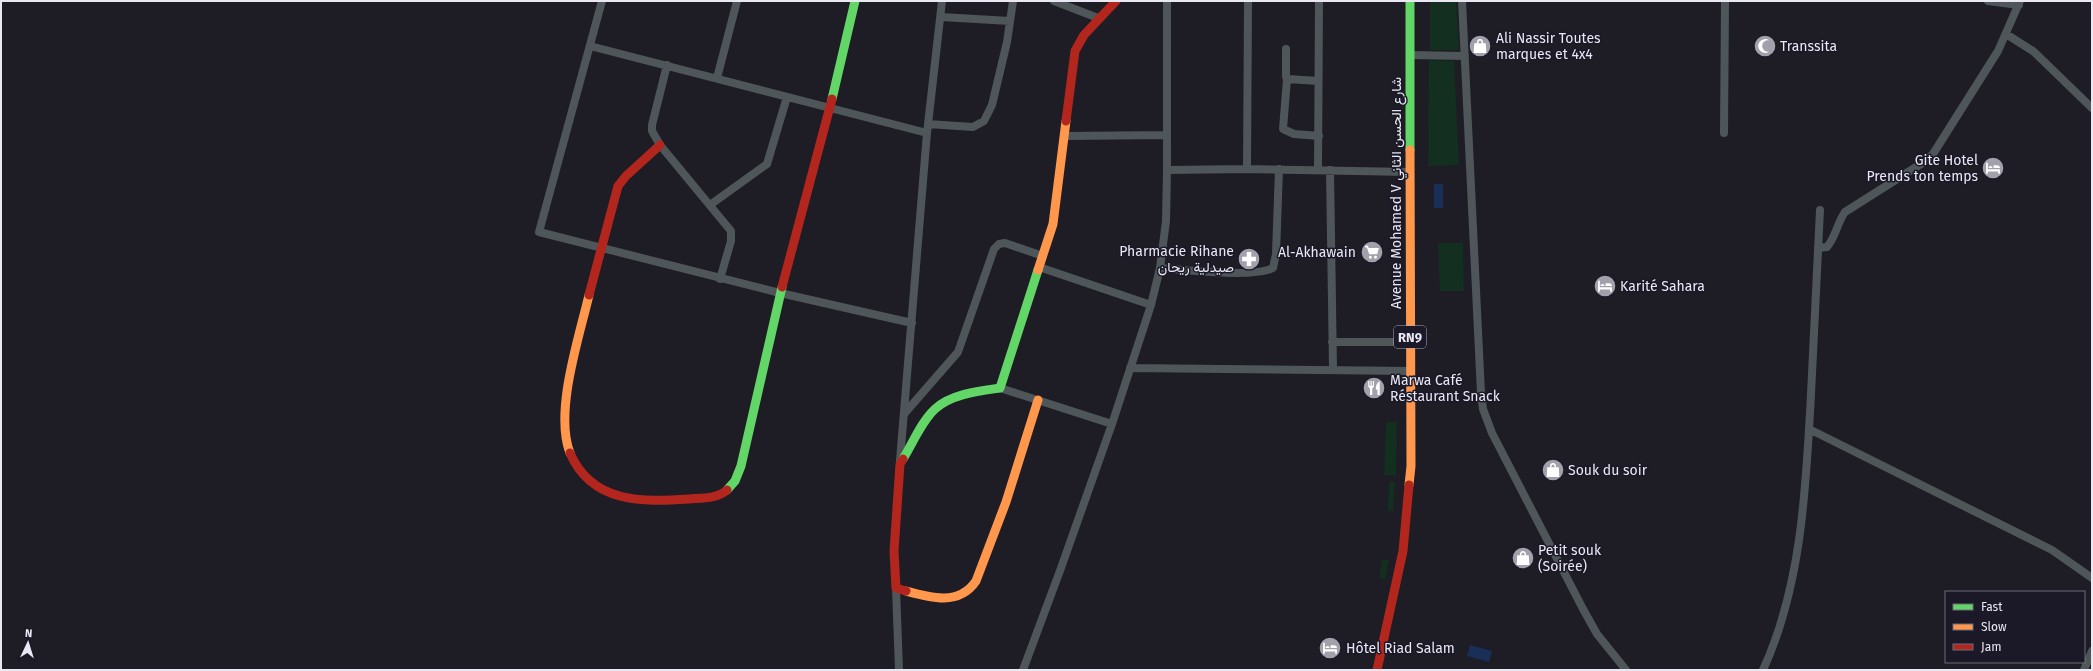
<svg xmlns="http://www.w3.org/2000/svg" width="2093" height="671" viewBox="0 0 2093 671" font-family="'Fira Sans',Vazirmatn,sans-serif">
  <rect width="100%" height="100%" fill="#1e1c24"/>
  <!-- green -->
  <path fill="#122f1f" d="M1430,1H1456L1459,50H1430Z
    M1429,60L1454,61L1459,165L1428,166Z
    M1438,243H1463L1464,291H1440Z
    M1386,422H1397L1396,476L1384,475Z
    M1389,482H1395L1393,511H1388Z
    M1382,559L1389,560L1385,579L1379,578Z"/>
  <!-- water -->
  <path fill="#192f57" d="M1434,184H1443V208H1434Z
    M1470,645L1492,651L1489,662L1467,656Z"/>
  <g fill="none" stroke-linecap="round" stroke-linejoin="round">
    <!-- street -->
    <path stroke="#4e5659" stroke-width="8" d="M602,1L539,232L780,293L912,323
      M1054,1L1098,18
      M1462,1L1481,393L1483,409L1492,433L1583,609L1597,634L1626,670
      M1988,1L2019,5
      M941,17L1010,21
      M2006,34L2033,51L2092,108
      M590,46L927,133
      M1286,49V77L1287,79L1318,81
      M1410,55L1465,56
      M667,65L652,125V131L660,145L731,231V241L720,279
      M717,78L737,1
      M1287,79L1283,129L1294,134L1319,136
      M928,124L973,127L984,121L992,105L1007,42L1013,1
      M1724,133L1725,1
      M1065,136L1167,135
      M1247,169L1248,1
      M1167,170L1247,169L1409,172
      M1318,170L1319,1
      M1330,170L1333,369
      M710,205L767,164L787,97
      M1818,248L1827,247C1836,237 1837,223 1845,212L1924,162L1933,154L1998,51L2020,1
      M1039,267L1151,305
      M1160,268C1185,270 1253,278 1273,268L1276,254L1279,169
      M1332,342H1410
      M1130,368L1410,371
      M1000,388L1112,424L1061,568L1023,670
      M904,414L958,352L994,249L999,244L1005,243L1043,256
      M1112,424L1151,305L1160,268L1166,221L1167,170V1
      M1809,429L2052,550L2092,578
      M900,460L927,133L942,1
      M896,588L899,670
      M1763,670C1802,585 1806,486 1811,394C1814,333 1817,271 1820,210
      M2084,670L2092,651"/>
    <!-- fast -->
    <path stroke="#63d668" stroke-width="9" d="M1410,1V150
      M832,99L855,1
      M903,459C913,443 921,422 935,409C951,394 979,391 1000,388L1038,270
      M727,490L735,481L741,466L782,287"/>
    <!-- slow -->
    <path stroke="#ff974d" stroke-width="9" d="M1038,270L1053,224L1066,121
      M570,453C554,412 579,338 589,295
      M1409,485L1411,466L1410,150
      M906,591C931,598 959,606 976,581L1006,502L1038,400"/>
    <!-- jam -->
    <path stroke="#b3261e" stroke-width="9" d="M1066,121L1075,51L1084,35L1116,1
      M782,287L832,99
      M589,295L618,186L626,176L660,145
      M570,453C592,504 643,502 689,499C702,498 717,499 727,490
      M903,459L900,464L894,551L896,588L906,591
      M1377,670L1403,551L1409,485"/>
  </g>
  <!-- icons -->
  <defs>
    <g id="shop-disc" transform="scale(1.15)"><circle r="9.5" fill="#a2a1ab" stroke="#1b1928"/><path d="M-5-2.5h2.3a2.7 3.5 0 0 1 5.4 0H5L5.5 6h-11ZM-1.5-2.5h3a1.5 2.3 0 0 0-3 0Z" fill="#fff"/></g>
    <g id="mosque-disc" transform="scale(1.15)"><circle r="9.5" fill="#a2a1ab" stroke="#1b1928"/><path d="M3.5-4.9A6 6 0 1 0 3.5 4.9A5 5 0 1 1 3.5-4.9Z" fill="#fff"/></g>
    <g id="hotel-disc" transform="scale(1.15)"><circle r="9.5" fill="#a2a1ab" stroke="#1b1928"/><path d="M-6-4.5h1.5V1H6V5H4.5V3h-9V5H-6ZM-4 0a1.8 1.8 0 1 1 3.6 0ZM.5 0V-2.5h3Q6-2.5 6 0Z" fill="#fff"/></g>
    <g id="supermarket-disc" transform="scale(1.15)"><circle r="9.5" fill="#a2a1ab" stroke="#1b1928"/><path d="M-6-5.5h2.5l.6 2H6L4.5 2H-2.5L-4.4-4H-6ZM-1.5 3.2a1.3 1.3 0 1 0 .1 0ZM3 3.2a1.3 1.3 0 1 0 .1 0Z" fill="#fff"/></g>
    <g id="pharmacy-disc" transform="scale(1.15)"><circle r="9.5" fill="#a2a1ab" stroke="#1b1928"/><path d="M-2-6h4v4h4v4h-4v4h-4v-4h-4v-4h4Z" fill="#fff"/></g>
    <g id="restaurant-disc" transform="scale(1.15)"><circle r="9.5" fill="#a2a1ab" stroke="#1b1928"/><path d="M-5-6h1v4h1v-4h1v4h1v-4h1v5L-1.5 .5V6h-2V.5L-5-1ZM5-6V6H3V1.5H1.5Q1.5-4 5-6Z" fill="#fff"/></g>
  </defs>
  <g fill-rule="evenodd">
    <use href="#shop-disc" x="1480" y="46"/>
    <use href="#mosque-disc" x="1765" y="46"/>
    <use href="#hotel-disc" x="1993" y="168"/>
    <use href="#supermarket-disc" x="1372" y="252"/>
    <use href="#pharmacy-disc" x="1249" y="259"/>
    <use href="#hotel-disc" x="1605" y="286"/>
    <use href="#restaurant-disc" x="1374" y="388"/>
    <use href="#shop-disc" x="1553" y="470"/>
    <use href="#shop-disc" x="1523" y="558"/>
    <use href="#hotel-disc" x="1330" y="648"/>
  </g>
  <g text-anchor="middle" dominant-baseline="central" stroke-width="3" stroke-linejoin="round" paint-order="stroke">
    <!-- shield labels -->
    <rect fill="#1b1928" stroke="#abaab6" stroke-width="1" x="1394" y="326" width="32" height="22" rx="3"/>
    <g font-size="13" font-weight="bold" fill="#e9e8f3">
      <text x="1410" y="337">RN9</text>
    </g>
    <!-- poi labels -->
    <g font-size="14" fill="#e9e8f3" stroke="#1b1928" text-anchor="start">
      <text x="1496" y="38">Ali Nassir Toutes<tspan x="1496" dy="16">marques et 4x4</tspan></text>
      <text x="1780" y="46">Transsita</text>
      <text x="1978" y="160" text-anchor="end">Gite Hotel<tspan x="1978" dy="16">Prends ton temps</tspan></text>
      <text x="1234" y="251" text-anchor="end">Pharmacie Rihane<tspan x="1234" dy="16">صيدلية ريحان</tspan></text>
      <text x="1356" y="252" text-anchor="end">Al-Akhawain</text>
      <text x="1620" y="286">Karité Sahara</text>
      <text x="1390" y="380">Marwa Café<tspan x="1390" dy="16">Réstaurant Snack</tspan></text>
      <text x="1568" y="470">Souk du soir</text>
      <text x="1538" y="550">Petit souk<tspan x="1538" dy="16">(Soirée)</tspan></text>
      <text x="1346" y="648">Hôtel Riad Salam</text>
    </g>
    <!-- street labels -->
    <g font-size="14" fill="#e9e8f3" stroke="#1b1928">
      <text transform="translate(1396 193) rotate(-90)">Avenue Mohamed V شارع الحسن الثاني</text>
    </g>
  </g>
  <!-- border -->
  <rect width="2093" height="671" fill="none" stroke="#e9e8f3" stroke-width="4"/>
  <!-- legend -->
  <rect x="1945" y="591" width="140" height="72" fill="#1b1928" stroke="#6d6c79"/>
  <rect x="1953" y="604" width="20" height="6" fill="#63d668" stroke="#6d6c79"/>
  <text x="1981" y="611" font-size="12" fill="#e9e8f3">Fast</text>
  <rect x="1953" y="624" width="20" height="6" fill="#ff974d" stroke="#6d6c79"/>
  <text x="1981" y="631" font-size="12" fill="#e9e8f3">Slow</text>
  <rect x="1953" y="644" width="20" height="6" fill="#b3261e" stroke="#6d6c79"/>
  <text x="1981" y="651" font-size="12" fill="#e9e8f3">Jam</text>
  <!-- north arrow -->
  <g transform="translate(28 643) rotate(4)" stroke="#1b1928" stroke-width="3" paint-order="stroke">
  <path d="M0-3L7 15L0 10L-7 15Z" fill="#e9e8f3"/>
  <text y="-6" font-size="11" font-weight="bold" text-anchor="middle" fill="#e9e8f3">N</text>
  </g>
</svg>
